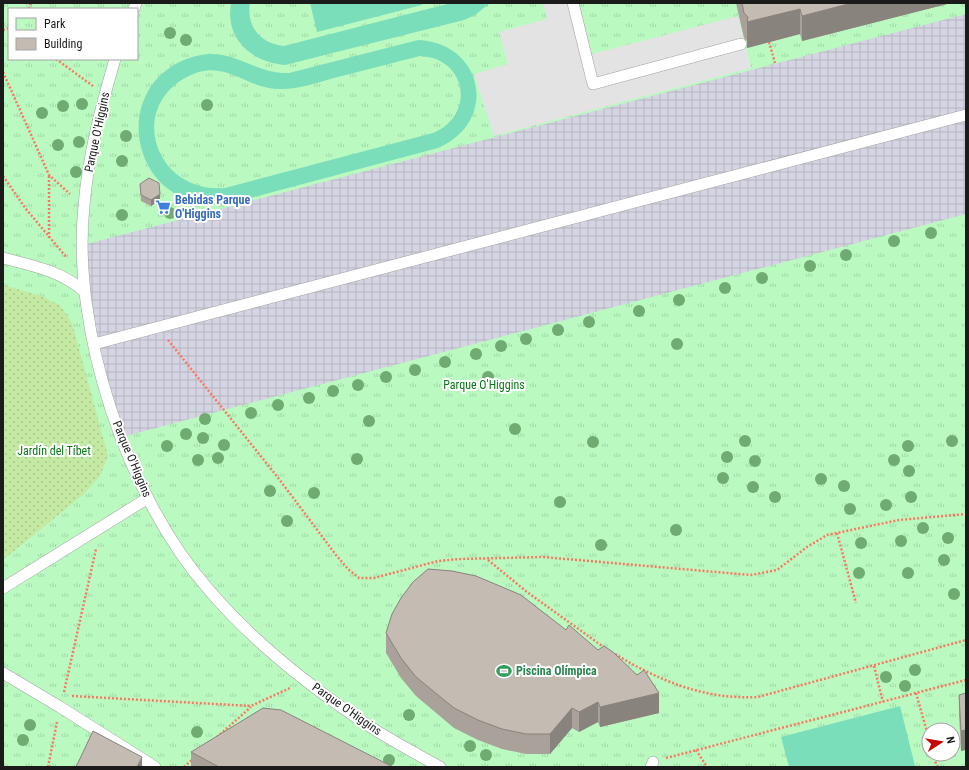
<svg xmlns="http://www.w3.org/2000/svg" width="969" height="770" viewBox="0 0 969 770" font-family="'Roboto Condensed',sans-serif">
  <defs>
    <pattern id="park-tufts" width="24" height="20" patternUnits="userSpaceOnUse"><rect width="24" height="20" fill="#bafac1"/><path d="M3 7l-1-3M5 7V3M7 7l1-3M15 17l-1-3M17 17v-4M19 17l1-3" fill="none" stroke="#9fd6a5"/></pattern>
    <pattern id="garden-dots" width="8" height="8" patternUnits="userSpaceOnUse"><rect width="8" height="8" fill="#c3e9a3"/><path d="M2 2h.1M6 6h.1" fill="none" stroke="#a7c78c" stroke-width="1.8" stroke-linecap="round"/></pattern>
    <pattern id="plaza-grid" width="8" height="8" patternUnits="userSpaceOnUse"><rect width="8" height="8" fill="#d5d4e2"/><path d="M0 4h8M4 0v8" fill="none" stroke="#b6b5c1"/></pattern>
  </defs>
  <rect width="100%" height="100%" fill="#ede9e0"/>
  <!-- park -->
  <path fill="url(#park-tufts)" fill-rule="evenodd" d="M3,3H966V767H3ZM9,9H137V59H9ZM929,730H953V754H929Z"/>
  <!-- garden -->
  <path fill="url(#garden-dots)" d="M3,285L41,296L60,305L72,323L108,456L100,476L84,494L3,560Z"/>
  <!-- pitch -->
  <path fill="#7bdebb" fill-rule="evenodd" d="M231,3H250C246,27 261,44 284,46L451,3H490L475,15L464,20L285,65C252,62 225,40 231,3Z
    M310,3H421L422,5L317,32Z
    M418,40C484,43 499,122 438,148L228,204C130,214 106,87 189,58C232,43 250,74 289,73ZM420,56C467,58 476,115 433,133L225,188C157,194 127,111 185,78C224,56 243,88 278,89C297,90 316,83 334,78C363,71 391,63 420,56Z
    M900,706L915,766L789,767L781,737Z"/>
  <!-- parking -->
  <path fill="#e3e3e3" d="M543,3H579L592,54L738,16L751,68L494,136L474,74L508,64L499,32L547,19Z"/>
  <!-- plaza -->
  <path fill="url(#plaza-grid)" d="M966,14V214L122,437L101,372L83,245Z"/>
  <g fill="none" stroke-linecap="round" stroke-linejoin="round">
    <!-- lane casing -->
    <g stroke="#a2a2a2" stroke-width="12">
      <path id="lane" d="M573,3L593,84L741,44
        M134,9L136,3
        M115,59C101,107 88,156 84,206C71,329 127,497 209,590C254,643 312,688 369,726C392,741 417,754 440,767
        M3,258C34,266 61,271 85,292
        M94,344L966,115
        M3,588L148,498
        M3,673L60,707L155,767
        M651,767L653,762"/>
    </g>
    <!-- path -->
    <path stroke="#fc7762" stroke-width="2.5" stroke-dasharray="2 2" stroke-linecap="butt" d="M29,9L31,3
      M3,30L9,28
      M769,42L775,63
      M56,59L93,86
      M3,72L49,175L70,194
      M3,176L26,209L67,258
      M49,238V176
      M168,340L279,479L336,555L348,569L359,578H374L438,561L459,559L543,557L751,575L777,570L807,547L827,535L899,520L966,514
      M837,533L856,603
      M488,560L527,592L605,648
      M615,654C659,681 706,700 758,697L966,640
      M874,666L883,702
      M64,692L96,549
      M916,693L929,739
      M72,696L251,706L290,688
      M217,737L251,707
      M696,750L707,767
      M933,754L937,767
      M666,758L966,680
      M48,767L57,722
      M184,767L193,759"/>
    <!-- lane -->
    <use href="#lane" stroke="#fff" stroke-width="11"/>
  </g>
  <!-- trees -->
  <g fill="#70ab71">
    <circle cx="170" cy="33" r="6"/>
    <circle cx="186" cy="40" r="6"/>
    <circle cx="82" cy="104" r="6"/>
    <circle cx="207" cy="105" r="6"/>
    <circle cx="63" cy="106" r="6"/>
    <circle cx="42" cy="113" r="6"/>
    <circle cx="126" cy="136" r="6"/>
    <circle cx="79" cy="142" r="6"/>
    <circle cx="58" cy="145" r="6"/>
    <circle cx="122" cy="161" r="6"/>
    <circle cx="76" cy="172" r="6"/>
    <circle cx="170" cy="213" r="6"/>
    <circle cx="122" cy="215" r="6"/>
    <circle cx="931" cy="233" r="6"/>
    <circle cx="894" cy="241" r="6"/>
    <circle cx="846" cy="255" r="6"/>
    <circle cx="810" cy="266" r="6"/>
    <circle cx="762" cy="278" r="6"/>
    <circle cx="725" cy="288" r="6"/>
    <circle cx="679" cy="300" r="6"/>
    <circle cx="639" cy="311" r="6"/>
    <circle cx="589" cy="322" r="6"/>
    <circle cx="558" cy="330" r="6"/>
    <circle cx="526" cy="339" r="6"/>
    <circle cx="677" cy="344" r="6"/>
    <circle cx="501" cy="346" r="6"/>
    <circle cx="476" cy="354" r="6"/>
    <circle cx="445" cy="362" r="6"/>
    <circle cx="415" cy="370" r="6"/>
    <circle cx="386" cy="377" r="6"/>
    <circle cx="488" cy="377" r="6"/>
    <circle cx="358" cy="385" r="6"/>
    <circle cx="333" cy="391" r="6"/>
    <circle cx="309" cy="398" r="6"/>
    <circle cx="278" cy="405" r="6"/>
    <circle cx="251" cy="413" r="6"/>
    <circle cx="205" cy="419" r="6"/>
    <circle cx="369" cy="421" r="6"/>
    <circle cx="515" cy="429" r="6"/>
    <circle cx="186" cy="434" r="6"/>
    <circle cx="203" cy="438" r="6"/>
    <circle cx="745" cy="441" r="6"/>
    <circle cx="952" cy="441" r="6"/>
    <circle cx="593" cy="442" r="6"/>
    <circle cx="224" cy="445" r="6"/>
    <circle cx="167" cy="446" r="6"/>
    <circle cx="908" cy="446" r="6"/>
    <circle cx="727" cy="457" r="6"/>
    <circle cx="218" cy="458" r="6"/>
    <circle cx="357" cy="459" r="6"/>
    <circle cx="198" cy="460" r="6"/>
    <circle cx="894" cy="460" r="6"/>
    <circle cx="755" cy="461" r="6"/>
    <circle cx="909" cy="471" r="6"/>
    <circle cx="723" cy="478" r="6"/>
    <circle cx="821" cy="479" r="6"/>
    <circle cx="844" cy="486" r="6"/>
    <circle cx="753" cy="487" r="6"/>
    <circle cx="270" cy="491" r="6"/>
    <circle cx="314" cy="493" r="6"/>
    <circle cx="775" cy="497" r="6"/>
    <circle cx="911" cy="497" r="6"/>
    <circle cx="560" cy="502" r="6"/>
    <circle cx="886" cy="505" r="6"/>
    <circle cx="850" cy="509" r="6"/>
    <circle cx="287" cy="521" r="6"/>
    <circle cx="923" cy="528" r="6"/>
    <circle cx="676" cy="530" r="6"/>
    <circle cx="948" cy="538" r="6"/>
    <circle cx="901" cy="541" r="6"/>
    <circle cx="861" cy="543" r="6"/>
    <circle cx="601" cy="545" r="6"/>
    <circle cx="944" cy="560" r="6"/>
    <circle cx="859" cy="573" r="6"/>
    <circle cx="908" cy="573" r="6"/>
    <circle cx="954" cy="594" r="6"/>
    <circle cx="915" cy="670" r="6"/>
    <circle cx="886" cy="677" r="6"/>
    <circle cx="905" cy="686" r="6"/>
    <circle cx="409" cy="715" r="6"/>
    <circle cx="30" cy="725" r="6"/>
    <circle cx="197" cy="732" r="6"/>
    <circle cx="23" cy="740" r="6"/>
    <circle cx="470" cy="746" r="6"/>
    <circle cx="486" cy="755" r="6"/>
    <circle cx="389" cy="760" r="6"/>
  </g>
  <!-- wall -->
  <path fill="#a9a19a" d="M736,3H951L802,41L800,34L747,48V41L744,38Z
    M140,184L160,200L151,206L141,201Z
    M566,630L637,675L659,713L600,727L598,722L579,732L572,728L550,754H526L502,749L478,740L454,728L416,696L401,678L386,653V633Z
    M966,693V767L965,750L961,751L959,715V695Z
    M191,752L393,767H191Z"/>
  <!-- shaded-wall -->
  <path fill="#89837d" d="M852,3H951L802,41V16Z
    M800,9V34L747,48V22Z
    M160,194V200L151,206V200Z
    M659,693V713L600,727V707Z
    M598,702V722L579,732V712Z
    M572,708V728L550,754V734Z
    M965,730V750L961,751V731Z
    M142,757V767H137Z"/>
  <!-- building -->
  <path fill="#c4bbb3" stroke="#89837d" d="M742,3H852L802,16L800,9L747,22L748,17L744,13Z
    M149,178L159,183L160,194L151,200L141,195L140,184Z
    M428,569L452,571L476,576L521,595L566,630L569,625L598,650L604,646L613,652L637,675L644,670L659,693L600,707L598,702L579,712L572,708L550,734H526L502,729L478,720L454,708L416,677L401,658L386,633L392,614L401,598L413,582Z
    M966,693V747L965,730L961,731L959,695Z
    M263,708L281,710L393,767H219L191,752Z
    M93,731L142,757L137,767H76Z"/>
  <!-- icons -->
  <defs>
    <g id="supermarket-bare" transform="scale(1.2)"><path d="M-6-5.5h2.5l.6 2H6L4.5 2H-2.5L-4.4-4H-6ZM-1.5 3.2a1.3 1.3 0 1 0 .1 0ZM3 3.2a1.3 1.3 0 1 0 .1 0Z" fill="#3f7fe0" stroke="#fff" stroke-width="2.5" paint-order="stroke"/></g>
    <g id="stadium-bare" transform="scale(1.2)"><path d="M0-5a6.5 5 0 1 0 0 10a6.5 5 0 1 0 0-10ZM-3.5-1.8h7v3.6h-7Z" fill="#2e9e5b" stroke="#fff" stroke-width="2.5" paint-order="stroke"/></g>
  </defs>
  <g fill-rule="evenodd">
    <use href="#supermarket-bare" x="163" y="207"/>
    <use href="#stadium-bare" x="504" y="671"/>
  </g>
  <g text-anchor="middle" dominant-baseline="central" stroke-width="4" stroke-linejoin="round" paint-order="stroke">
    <!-- street labels -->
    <g font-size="12" fill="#1b1b1b" stroke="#fff">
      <text transform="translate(97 132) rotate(-78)">Parque O'Higgins</text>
      <text transform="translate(132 459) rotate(67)">Parque O'Higgins</text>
      <text transform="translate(347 709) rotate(35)">Parque O'Higgins</text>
    </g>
    <!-- shop labels -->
    <g font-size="12" font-weight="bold" fill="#366cbe" stroke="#fff" text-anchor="start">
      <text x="175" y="200">Bebidas Parque<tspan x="175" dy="14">O'Higgins</tspan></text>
    </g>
    <!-- park labels -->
    <g font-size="12" fill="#097816" stroke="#fff">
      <text x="484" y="385">Parque O'Higgins</text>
      <text x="54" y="451">Jardín del Tíbet</text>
    </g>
    <!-- leisure labels -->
    <g font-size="12" font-weight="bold" fill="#27864d" stroke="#fff" text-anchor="start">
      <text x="516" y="671">Piscina Olímpica</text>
    </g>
  </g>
  <!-- border -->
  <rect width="969" height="770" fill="none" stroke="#1b1b1b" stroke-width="8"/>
  <!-- legend -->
  <rect x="8" y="8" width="130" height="52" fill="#ffffff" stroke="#a4a4a4"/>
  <rect x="16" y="18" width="20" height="12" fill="url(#park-tufts)" stroke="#a4a4a4"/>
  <text x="44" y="28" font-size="12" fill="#1b1b1b">Park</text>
  <rect x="16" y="38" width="20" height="12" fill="#c4bbb3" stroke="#a4a4a4"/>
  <text x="44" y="48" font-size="12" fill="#1b1b1b">Building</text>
  <!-- north arrow -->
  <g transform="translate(941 742) rotate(78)"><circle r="19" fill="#ffffff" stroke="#a4a4a4"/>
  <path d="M0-3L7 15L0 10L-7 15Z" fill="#c60600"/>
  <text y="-6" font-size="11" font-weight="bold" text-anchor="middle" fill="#1b1b1b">N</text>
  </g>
</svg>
